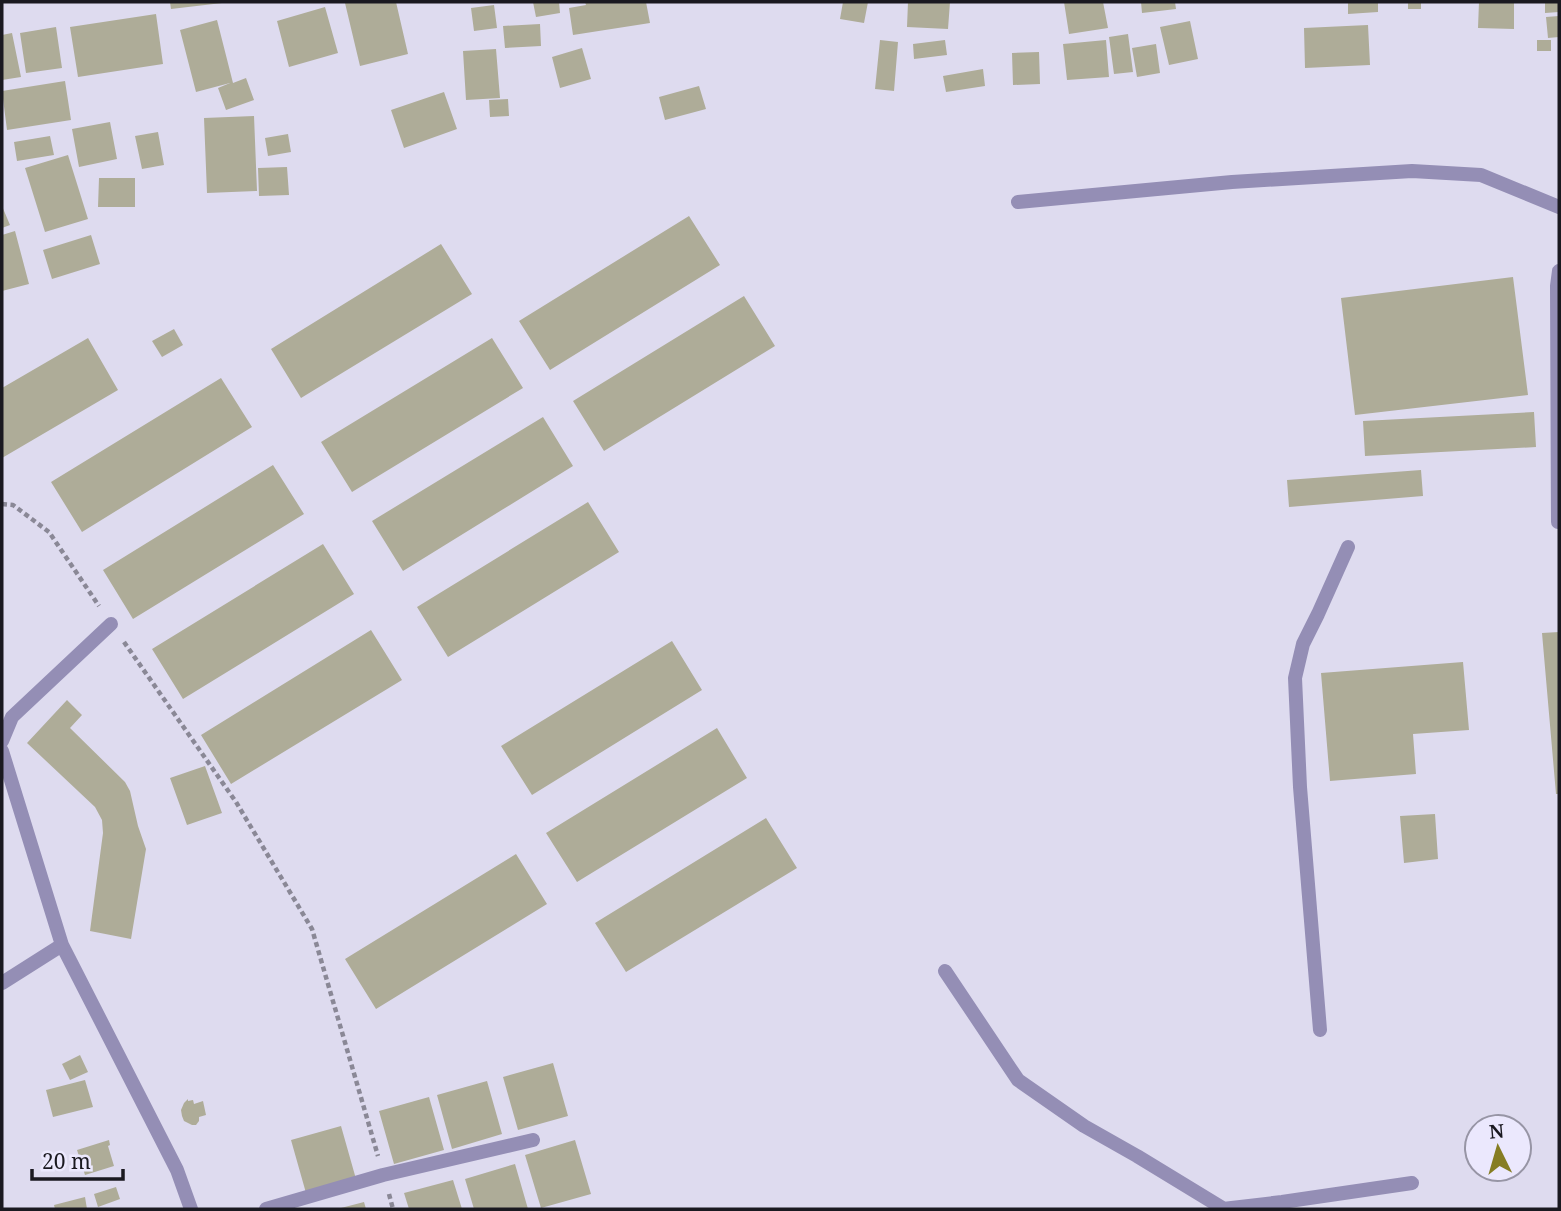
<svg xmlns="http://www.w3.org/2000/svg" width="1561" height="1211" viewBox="0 0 1561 1211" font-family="'Noto Serif',serif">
  <rect width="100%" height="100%" fill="#dedbef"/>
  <!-- building -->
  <path fill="#aeac98" d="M170,2H221L222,3L171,9Z
    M352,2H396L408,54L360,66L345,3Z
    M533,2H559L560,13L536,17Z
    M585,2H646L650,23L573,35L569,8L586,5Z
    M843,2H868L864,23L840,19Z
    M908,2H950L948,29L907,27Z
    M1064,2H1103L1108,28L1069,34Z
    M1141,2H1175L1176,9L1142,13Z
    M1348,2H1378V12L1348,14Z
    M1408,2H1421V9H1408Z
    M1479,2H1514V29L1478,28Z
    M1545,2H1559V12L1545,13Z
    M494,5L497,28L474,31L471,8Z
    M325,7L338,53L289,67L277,21Z
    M156,14L163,64L78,77L70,27Z
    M1559,16V37L1548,38L1546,17Z
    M217,20L233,83L246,78L254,100L226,110L218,88L230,83L196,92L180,30Z
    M1190,21L1198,59L1169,65L1160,27Z
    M540,24L541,46L505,48L503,26Z
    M1368,25L1370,65L1305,68L1304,28Z
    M56,27L62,68L26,73L20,33Z
    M12,33L21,77L2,80V35Z
    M1128,34L1133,72L1114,74L1109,37Z
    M880,40L898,42L894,91L875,89Z
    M945,40L947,55L914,59L913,44Z
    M1106,40L1109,77L1067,80L1063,44Z
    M1537,40H1551V51H1537Z
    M1156,44L1160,73L1137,77L1132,48Z
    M582,48L591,79L560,88L552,57Z
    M496,49L500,98L466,100L463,51Z
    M1039,52L1040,84L1013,85L1012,53Z
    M983,69L985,86L946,92L943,76Z
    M65,81L71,120L7,130L2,91Z
    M699,86L706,109L665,120L659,97Z
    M444,92L457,129L404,148L391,110Z
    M508,99L509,116L490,117L489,100Z
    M254,116L257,191L207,193L204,118Z
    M110,122L117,159L79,167L72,129Z
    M158,132L164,165L142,169L135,136Z
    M288,134L291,152L268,156L265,138Z
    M50,136L54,155L17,161L14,142Z
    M68,155L88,219L45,232L25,168Z
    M287,167L289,195L259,196L258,168Z
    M99,178H135V207H98Z
    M2,206L10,225L2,228Z
    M689,216L720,265L550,370L519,321Z
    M15,231L29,284L2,291V235Z
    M91,235L100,264L52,279L43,250Z
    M441,244L472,294L301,398L271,349Z
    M1513,277L1528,395L1355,415L1341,298Z
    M744,296L775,346L604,451L573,401Z
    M174,329L183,345L162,357L152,341Z
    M88,338L118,390L2,458V388Z
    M492,338L523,388L352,492L321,442Z
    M221,378L252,427L82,532L51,482Z
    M1534,412L1536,447L1365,456L1363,421Z
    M543,417L573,466L403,571L372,521Z
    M273,465L304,514L133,619L103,570Z
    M1421,470L1423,496L1289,507L1287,480Z
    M588,502L619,552L448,657L417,607Z
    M323,544L354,594L183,699L152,649Z
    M371,630L402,680L231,784L201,735Z
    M1559,632V794H1556L1542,633Z
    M672,641L702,690L532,795L501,746Z
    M1463,662L1469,730L1413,734L1416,774L1330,781L1321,673Z
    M67,700L82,715L70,728L125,782L130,791L138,826L146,849L131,939L90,931L103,833L102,820L95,807L27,743Z
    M717,728L747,778L577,882L546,833Z
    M205,766L222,813L187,825L170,778Z
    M1435,814L1438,859L1404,863L1400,816Z
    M766,818L797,868L626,972L595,923Z
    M516,854L547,904L376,1009L345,959Z
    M80,1055L88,1072L70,1080L62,1064Z
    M553,1063L568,1116L518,1130L503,1077Z
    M85,1080L93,1107L53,1117L46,1090Z
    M487,1081L502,1134L452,1149L437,1095Z
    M429,1097L444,1150L394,1164L379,1111Z
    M188,1099V1101L193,1100L194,1104L203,1101L206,1115L199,1117V1121L196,1125H192L184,1121L182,1116L181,1110L184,1103Z
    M341,1126L356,1179L306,1193L291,1140Z
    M109,1140L110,1145L108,1146L114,1166L85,1175L77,1150Z
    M575,1140L591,1194L541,1208L525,1155Z
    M515,1164L528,1209H474L465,1179Z
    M453,1180L462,1209H409L404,1193Z
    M116,1187L120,1199L98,1207L94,1194Z
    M85,1197L87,1209H55L54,1205Z
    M364,1202L366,1209H341V1208Z"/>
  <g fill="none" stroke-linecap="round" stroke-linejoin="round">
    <!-- path -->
    <path stroke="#8a8896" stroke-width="4.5" stroke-dasharray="5 3.5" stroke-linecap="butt" d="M2,504L13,505L49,532L99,606
      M124,642L236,802L312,929L378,1156
      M389,1194L393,1209"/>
    <!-- service -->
    <path stroke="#948eb5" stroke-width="14" d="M1018,202L1232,182L1412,171L1481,175L1559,207
      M1558,522L1557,286L1559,271
      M2,741L12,717L111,624
      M2,751L62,945L177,1170L191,1209
      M945,971L1018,1080L1084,1126L1137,1156L1224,1209
      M2,983L62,945
      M1320,1030L1300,787L1295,678L1303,644L1318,614L1348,547
      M266,1209L383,1175L533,1140
      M1223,1209L1282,1202L1412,1183"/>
  </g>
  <!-- border -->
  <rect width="1561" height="1211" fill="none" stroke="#1a1920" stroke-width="7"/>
  <!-- north arrow -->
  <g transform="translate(1498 1148) rotate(355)"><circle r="33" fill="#ebe8fd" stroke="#9795a5" stroke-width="2"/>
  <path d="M0-5L12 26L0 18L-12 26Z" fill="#867d23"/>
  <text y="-10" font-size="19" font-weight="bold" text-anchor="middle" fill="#1a1920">N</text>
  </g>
  <!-- scale -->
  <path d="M32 1169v10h91v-10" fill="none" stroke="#1a1920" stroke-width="3.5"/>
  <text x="42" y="1169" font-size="21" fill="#1a1920" stroke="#ebe8fd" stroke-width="5" paint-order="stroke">20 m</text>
</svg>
